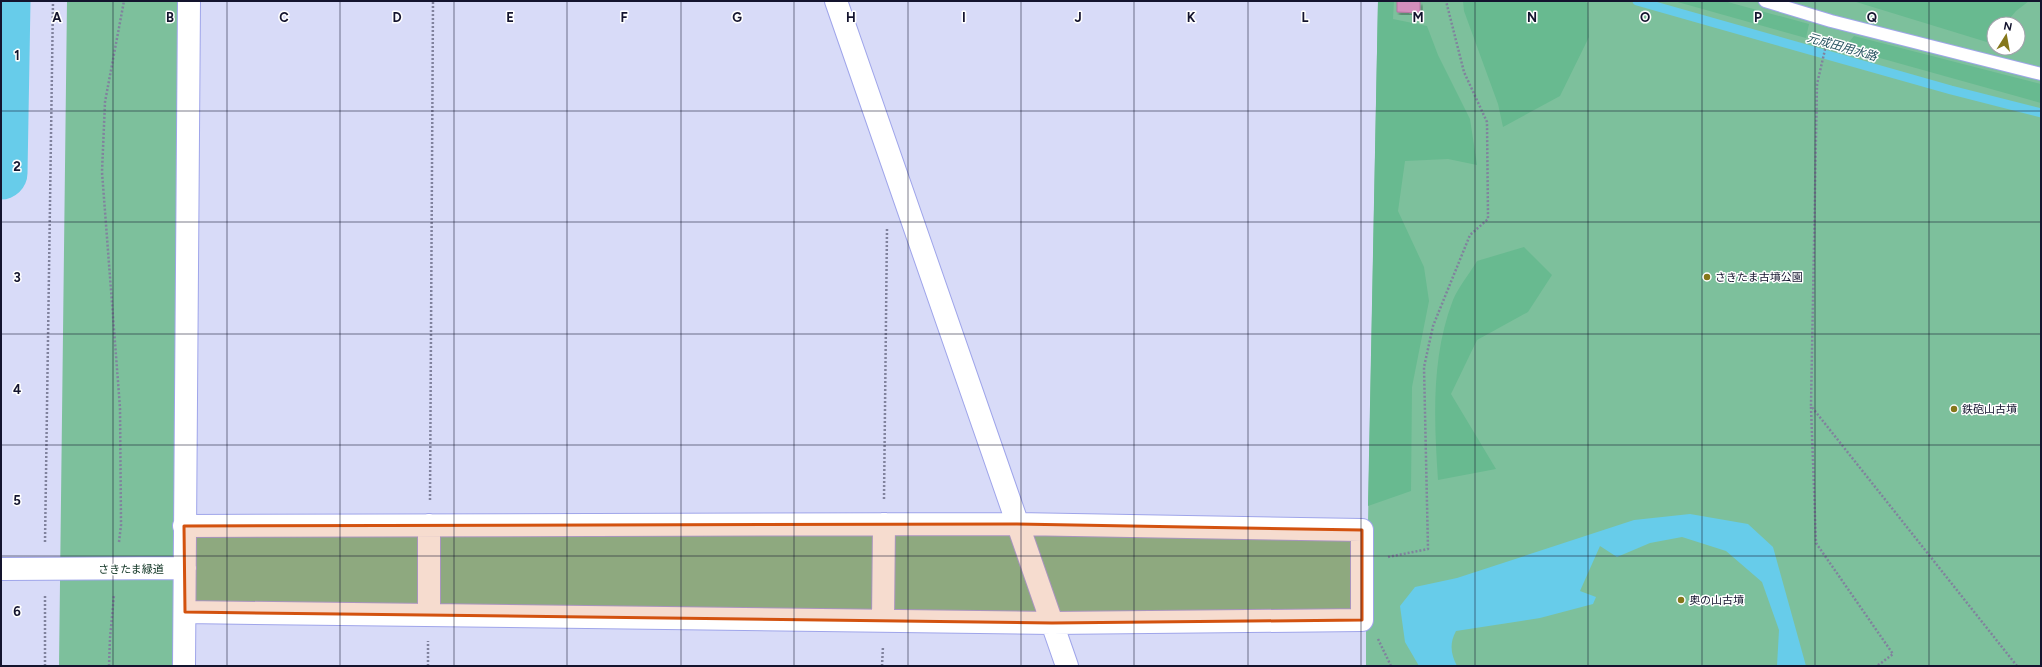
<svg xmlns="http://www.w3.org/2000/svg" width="2042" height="667" viewBox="0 0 2042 667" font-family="Figtree,'Noto Sans JP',sans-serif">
  <defs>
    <filter id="shadow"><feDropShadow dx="2.5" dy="4.5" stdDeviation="1" flood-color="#0004"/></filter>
  </defs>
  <rect width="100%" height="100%" fill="#d8dbf8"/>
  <!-- green -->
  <path fill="#7dc09c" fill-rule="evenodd" d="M67,1H180L175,512L218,516L1368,522L1378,1H2041V666H1366V630L178,622L177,666H59ZM1994,24H2018V48H1994Z"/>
  <!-- forest -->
  <path fill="#68ba90" d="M1378,1H1394L1393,19L1427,26L1438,55L1470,119L1477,165L1448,159L1405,161L1398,211L1424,267L1429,301L1412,387L1411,491L1368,506Z
    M1463,1H1583L1588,3L1589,37L1560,96L1503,127L1498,104L1464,11Z
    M1674,1H1724L1809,24L1806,38Z
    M1853,1H2029L2016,11L2005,24H1994V38L1990,43Z
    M1854,36L2041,84V103L1844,48Z
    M1524,247L1552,275L1528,312L1477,340L1451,394L1496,469L1438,480C1434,420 1431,357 1453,300C1459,286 1470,273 1477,261Z"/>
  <!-- water -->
  <path fill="#67ccea" d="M1690,514L1748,524L1773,547L1806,666H1777L1779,630L1762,582L1726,551L1682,537L1650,543L1617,557L1600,546L1580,591L1596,597L1593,604L1540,618L1456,631C1449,644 1451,654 1457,666H1419L1405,642L1400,606L1415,587L1457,578L1634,520Z"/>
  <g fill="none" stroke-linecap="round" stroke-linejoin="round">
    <!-- stream -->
    <path stroke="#67ccea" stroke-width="9" d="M1637,1L1951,90L2041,113"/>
    <!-- river -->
    <path stroke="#67ccea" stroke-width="53" d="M1,173L4,1"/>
  </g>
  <!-- building -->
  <path fill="#d48ebd" stroke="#b675a1" filter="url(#shadow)" d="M1397,1H1420V13L1397,12Z"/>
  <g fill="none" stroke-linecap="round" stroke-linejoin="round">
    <!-- lane casing -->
    <g stroke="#9fa5ea" stroke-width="14">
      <path id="lane" d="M1765,1L1831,21L2041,74"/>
    </g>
    <!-- street casing -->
    <g stroke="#9fa5ea" stroke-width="24">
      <path id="street" d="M836,1L1067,666
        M184,526L1017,524L1362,530V620L1052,623L185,612
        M1,569L185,568
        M429,614V525
        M883,620L884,524
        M184,666L189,1"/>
    </g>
    <!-- path -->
    <path stroke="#80829d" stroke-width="2.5" stroke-dasharray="2 2" stroke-linecap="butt" d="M1827,41L1817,84L1811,406L2017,666
      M1811,407L1816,543L1893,654L1877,666
      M884,499L887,229
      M430,500L433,1
      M45,542L53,1
      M119,542L121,525L120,408L102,172L105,102L124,1
      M1388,557L1428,549L1424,367L1433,326L1470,235L1488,219L1487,122L1464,72L1446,1
      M1378,639L1391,666
      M45,666V595
      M109,666L110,638L114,595
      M428,666V641
      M882,666L883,646"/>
    <!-- lane -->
    <use href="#lane" stroke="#fff" stroke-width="12"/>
    <!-- street -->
    <use href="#street" stroke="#fff" stroke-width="22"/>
  </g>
  <!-- marked area -->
  <path fill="#d3520f" fill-opacity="0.2" stroke="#d3520f" stroke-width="3" stroke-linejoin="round" d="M1017,524L1362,530V620L1052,623L185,612L184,526Z"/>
  <!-- grid -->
  <path fill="none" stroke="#14142e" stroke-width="1" stroke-opacity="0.55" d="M113,1V666M227,1V666M340,1V666M454,1V666M567,1V666M681,1V666M794,1V666M908,1V666M1021,1V666M1134,1V666M1248,1V666M1361,1V666M1475,1V666M1588,1V666M1702,1V666M1815,1V666M1929,1V666M1,111H2041M1,222H2041M1,334H2041M1,445H2041M1,556H2041"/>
  <!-- markers -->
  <g fill="#85771a" stroke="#fff" stroke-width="1.5">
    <circle cx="1707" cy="277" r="4"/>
    <circle cx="1954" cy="409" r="4"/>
    <circle cx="1681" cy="600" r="4"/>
  </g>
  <g text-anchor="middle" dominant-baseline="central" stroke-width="3" stroke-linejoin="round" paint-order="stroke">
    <!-- poi labels -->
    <g font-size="11" fill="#14142e" stroke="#fff" text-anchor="start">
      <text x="1715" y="277">さきたま古墳公園</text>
      <text x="1962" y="409">鉄砲山古墳</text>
      <text x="1689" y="600">奥の山古墳</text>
    </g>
    <!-- park labels -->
    <g font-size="11" fill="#0d3221" stroke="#fff">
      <text x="131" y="569">さきたま緑道</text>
    </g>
    <!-- water labels -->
    <g font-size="12" font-style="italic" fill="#275360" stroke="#fff">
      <text transform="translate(1842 47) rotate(16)">元成田用水路</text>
    </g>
  </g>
  <g font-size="13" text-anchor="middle" font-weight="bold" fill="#14142e" stroke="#fff" stroke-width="3" stroke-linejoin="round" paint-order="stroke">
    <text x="57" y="22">A</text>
    <text x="170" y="22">B</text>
    <text x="284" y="22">C</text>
    <text x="397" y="22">D</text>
    <text x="510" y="22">E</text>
    <text x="624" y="22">F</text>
    <text x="737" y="22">G</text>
    <text x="851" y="22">H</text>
    <text x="964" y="22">I</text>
    <text x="1078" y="22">J</text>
    <text x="1191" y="22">K</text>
    <text x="1305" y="22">L</text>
    <text x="1418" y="22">M</text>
    <text x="1532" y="22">N</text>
    <text x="1645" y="22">O</text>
    <text x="1758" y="22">P</text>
    <text x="1872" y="22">Q</text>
    <text x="17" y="60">1</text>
    <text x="17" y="171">2</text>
    <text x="17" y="282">3</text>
    <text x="17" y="394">4</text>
    <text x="17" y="505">5</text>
    <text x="17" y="616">6</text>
  </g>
  <!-- border -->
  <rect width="2042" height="667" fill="none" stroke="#14142e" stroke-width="4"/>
  <!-- north arrow -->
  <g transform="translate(2006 36) rotate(11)"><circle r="19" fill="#ffffff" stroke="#a1a1ab"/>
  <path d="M0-3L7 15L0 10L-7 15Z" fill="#85771a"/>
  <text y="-6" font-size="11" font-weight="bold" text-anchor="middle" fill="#14142e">N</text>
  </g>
</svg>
